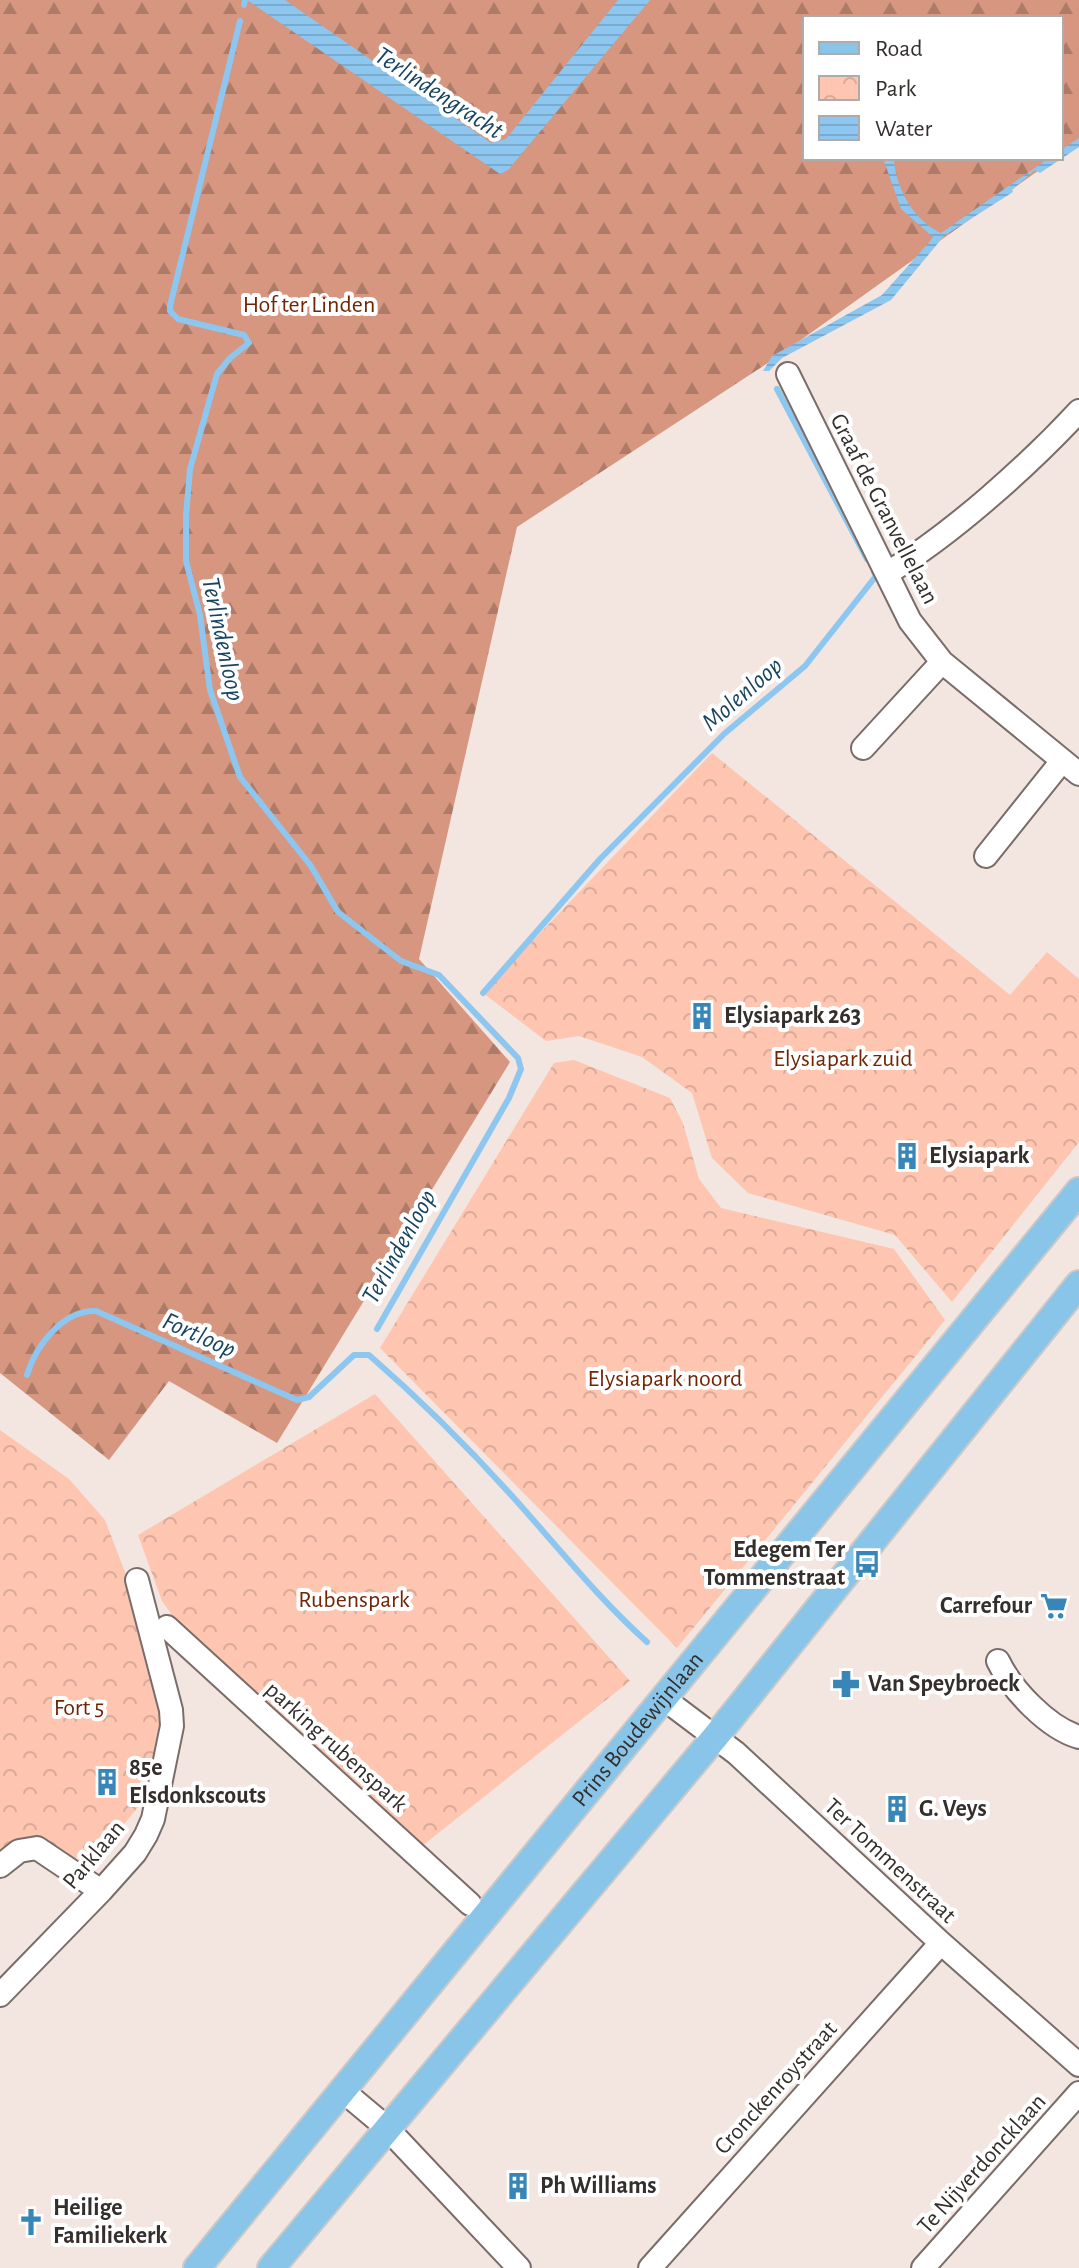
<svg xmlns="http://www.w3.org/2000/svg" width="1079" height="2268" viewBox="0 0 1079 2268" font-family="'Alegreya Sans',sans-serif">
  <defs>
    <pattern id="forest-firs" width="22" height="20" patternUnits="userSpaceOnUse" patternTransform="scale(2)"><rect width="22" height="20" fill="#d69680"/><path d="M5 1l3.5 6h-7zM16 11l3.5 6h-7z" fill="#ae7b69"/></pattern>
    <pattern id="park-crowns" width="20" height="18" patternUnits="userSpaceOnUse" patternTransform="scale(2)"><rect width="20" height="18" fill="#fec5b1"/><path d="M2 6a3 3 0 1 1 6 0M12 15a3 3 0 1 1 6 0" fill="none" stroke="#daaa99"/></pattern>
    <pattern id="water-rules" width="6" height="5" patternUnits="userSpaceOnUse" patternTransform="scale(2)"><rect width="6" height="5" fill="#8dc7f0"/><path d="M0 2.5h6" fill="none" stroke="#7aabce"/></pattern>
  </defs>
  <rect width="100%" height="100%" fill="#f3e5e0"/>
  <!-- forest -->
  <path fill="url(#forest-firs)" d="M0,0H1079V142L1061,155V18H805V158H1056L777,357L517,527L419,959L510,1062L277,1443L169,1381L109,1460L0,1373Z"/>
  <!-- park -->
  <path fill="url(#park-crowns)" d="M712,753L1010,995L1047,952L1079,979V1142L952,1302L895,1235L748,1193L712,1158L692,1093L642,1057L579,1036L546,1041L483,993Z
    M574,1060L670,1098L683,1123L699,1179L721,1208L894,1249L945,1320L677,1648L380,1348L554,1063Z
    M375,1394L630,1681L412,1854L213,1672L162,1601L138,1535Z
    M0,1430L69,1479L105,1520L133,1593L163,1716L158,1767L138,1807L89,1867L79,1856L73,1860L21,1838L0,1849Z"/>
  <!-- water -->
  <path fill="url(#water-rules)" d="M247,0H285L491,143L506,139L618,0H650L508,170L500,174Z
    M1079,138V147L1040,173L1035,170L1012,190L1013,192L944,236L891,300L782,358L769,371H763L772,356L882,295L931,240L933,237L901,209L883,158H894C895,187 914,221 941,233L1049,158H1061V150Z"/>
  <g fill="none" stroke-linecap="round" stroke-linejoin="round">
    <!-- stream -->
    <path stroke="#8dc7f0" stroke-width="6" d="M244,5L245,0
      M240,21L170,306V311L178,319L244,335L249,343L230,358L217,374L190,469L186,516V561L200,615L210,690L240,777L311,866L338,912L401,961L439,975L518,1058L521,1069L509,1098L377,1329
      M777,389L867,559
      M483,993L600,859L724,734L805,666L876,576L874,572
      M27,1375C36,1345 63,1310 96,1311L297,1400L309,1397L354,1355H369C431,1409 488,1467 542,1530C576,1569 608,1607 647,1642"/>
    <!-- minor casing -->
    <g stroke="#7a6d69" stroke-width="26">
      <path id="minor" d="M788,374L910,621L942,662L1079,774
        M889,572C952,534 1029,465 1079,411
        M863,748L942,662
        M986,856L1062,761
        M167,1627L470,1904
        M998,1661C1012,1690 1048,1728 1079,1737
        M663,1698L736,1753L941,1943L1079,2065
        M0,1866L19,1851L37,1848L101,1891
        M0,1995L101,1891L135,1853L146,1835L153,1819L172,1726L171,1710L137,1580
        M343,2091L386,2127L519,2268
        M650,2268L941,1943
        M923,2268L1079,2093"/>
    </g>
    <!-- major casing -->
    <g stroke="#cac9c8" stroke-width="30">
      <g id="major">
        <path id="s1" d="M197,2268L1079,1191"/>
        <path d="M271,2268L716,1736L1079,1284"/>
      </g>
    </g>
    <!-- minor -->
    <use href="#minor" stroke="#fff" stroke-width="22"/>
    <!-- major -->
    <use href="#major" stroke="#89c5e9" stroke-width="26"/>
  </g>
  <!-- icons -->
  <defs>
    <g id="building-bare" transform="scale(2.16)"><path d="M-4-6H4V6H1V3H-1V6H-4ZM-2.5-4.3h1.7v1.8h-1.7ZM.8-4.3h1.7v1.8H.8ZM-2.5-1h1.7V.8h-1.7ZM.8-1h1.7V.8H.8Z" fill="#3786b7" stroke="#fff" stroke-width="2.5" paint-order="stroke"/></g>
    <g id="bus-bare" transform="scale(2.16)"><path d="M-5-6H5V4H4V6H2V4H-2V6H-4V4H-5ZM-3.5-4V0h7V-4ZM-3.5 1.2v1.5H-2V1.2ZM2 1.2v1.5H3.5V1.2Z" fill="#3786b7" stroke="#fff" stroke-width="2.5" paint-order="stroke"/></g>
    <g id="supermarket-bare" transform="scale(2.16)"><path d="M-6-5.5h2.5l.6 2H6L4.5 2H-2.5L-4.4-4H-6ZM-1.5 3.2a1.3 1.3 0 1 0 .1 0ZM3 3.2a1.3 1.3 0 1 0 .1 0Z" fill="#3786b7" stroke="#fff" stroke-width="2.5" paint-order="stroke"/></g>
    <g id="pharmacy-bare" transform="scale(2.16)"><path d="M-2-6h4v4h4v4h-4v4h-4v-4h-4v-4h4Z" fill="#3786b7" stroke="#fff" stroke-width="2.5" paint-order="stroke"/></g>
    <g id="church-bare" transform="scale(2.16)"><path d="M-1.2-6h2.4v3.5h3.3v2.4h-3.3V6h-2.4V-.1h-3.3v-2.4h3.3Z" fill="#3786b7" stroke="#fff" stroke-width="2.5" paint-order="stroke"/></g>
  </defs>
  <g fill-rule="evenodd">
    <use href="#building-bare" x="702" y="1016"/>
    <use href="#building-bare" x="907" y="1156"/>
    <use href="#bus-bare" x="867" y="1564"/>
    <use href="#supermarket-bare" x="1054" y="1606"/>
    <use href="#pharmacy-bare" x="846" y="1684"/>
    <use href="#building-bare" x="107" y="1782"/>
    <use href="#building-bare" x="897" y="1809"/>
    <use href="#building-bare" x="518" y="2186"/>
    <use href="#church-bare" x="31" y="2222"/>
  </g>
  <g text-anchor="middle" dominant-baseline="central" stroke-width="8" stroke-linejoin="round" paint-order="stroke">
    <!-- park labels -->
    <g font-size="24" fill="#712505" stroke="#fff">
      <text x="309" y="305">Hof ter Linden</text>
      <text x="843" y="1059">Elysiapark zuid</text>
      <text x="665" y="1379">Elysiapark noord</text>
      <text x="354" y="1600">Rubenspark</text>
      <text x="79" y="1708">Fort 5</text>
    </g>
    <!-- street labels -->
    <g font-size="24" fill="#342f2d" stroke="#fff">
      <text transform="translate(884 509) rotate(63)">Graaf de Granvellelaan</text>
      <text stroke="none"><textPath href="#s1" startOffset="696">Prins Boudewijnlaan</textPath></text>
      <text transform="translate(336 1747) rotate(42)">parking rubenspark</text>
      <text transform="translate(94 1855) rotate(-50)">Parklaan</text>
      <text transform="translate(890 1861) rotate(43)">Ter Tommenstraat</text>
      <text transform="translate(776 2088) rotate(-48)">Cronckenroystraat</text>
      <text transform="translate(982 2164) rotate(-48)">Te Nijverdoncklaan</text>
    </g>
    <!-- poi labels -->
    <g font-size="24" font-weight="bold" fill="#342f2d" stroke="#fff" text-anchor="start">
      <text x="724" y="1016">Elysiapark 263</text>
      <text x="929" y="1156">Elysiapark</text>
      <text x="845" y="1550" text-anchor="end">Edegem Ter<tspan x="845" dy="28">Tommenstraat</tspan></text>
      <text x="1032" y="1606" text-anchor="end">Carrefour</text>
      <text x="868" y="1684">Van Speybroeck</text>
      <text x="129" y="1768">85e<tspan x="129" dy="28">Elsdonkscouts</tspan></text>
      <text x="919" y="1809">G. Veys</text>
      <text x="540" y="2186">Ph Williams</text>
      <text x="53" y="2208">Heilige<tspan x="53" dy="28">Familiekerk</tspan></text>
    </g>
    <!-- water labels -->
    <g font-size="26" font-style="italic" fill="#174460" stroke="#fff">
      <text transform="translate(439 93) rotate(33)">Terlindengracht</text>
      <text transform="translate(223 639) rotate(78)">Terlindenloop</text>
      <text transform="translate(742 694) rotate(-41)">Molenloop</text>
      <text transform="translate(399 1247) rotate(-61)">Terlindenloop</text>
      <text transform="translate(199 1335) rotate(24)">Fortloop</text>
    </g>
  </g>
  <!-- legend -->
  <rect x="803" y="16" width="260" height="144" fill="#ffffff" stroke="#aeacab" stroke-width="2"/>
  <rect x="819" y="42" width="40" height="12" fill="#89c5e9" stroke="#aeacab" stroke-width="2"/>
  <text x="875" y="56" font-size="24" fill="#342f2d">Road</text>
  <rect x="819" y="76" width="40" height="24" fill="url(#park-crowns)" stroke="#aeacab" stroke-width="2"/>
  <text x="875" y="96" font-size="24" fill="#342f2d">Park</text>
  <rect x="819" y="116" width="40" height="24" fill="url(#water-rules)" stroke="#aeacab" stroke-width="2"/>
  <text x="875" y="136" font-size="24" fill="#342f2d">Water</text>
</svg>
